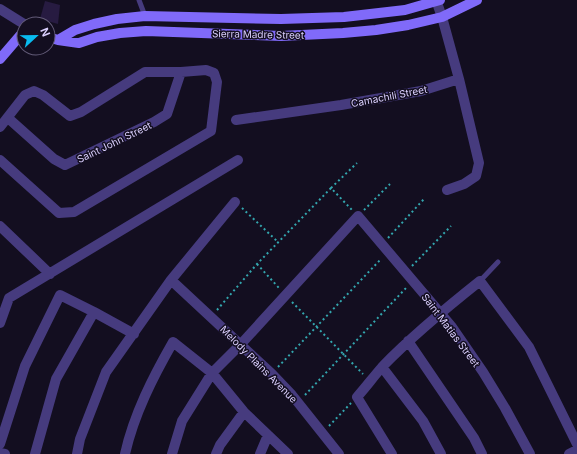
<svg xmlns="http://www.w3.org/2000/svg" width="577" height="454" viewBox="0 0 577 454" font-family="Inter,sans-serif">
  <rect width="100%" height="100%" fill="#130e20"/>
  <!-- building -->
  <path fill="#271b41" d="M45,1L60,5L58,24L40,19Z"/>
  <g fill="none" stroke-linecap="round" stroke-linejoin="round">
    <!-- path -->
    <path stroke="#33a6ae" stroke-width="2" stroke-dasharray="2 3" stroke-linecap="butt" d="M331,188L357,163
      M242,208L278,242
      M364,210L390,184
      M388,238L424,199
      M257,264L279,288
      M412,266L451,226
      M292,302L363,374
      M217,310L257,264L331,188L352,210
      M278,367L381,259
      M305,395L406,288
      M329,426L351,403"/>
    <!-- lane -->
    <path stroke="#463b7e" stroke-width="5" d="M139,0L145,16
      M480,281L498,262"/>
    <!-- street -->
    <path stroke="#463b7e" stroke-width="10" d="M0,9L24,24
      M8,118L54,159L65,165L154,122L167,114L181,72
      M236,120L341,105L421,91L459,79L442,17L436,0
      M0,127L25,95L34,91L43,95L70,116L81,112L145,72H181L206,70L214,73L217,82L211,131L74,212L59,213L0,160
      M447,190L464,184L476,176L479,163L459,79
      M0,226L50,274
      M171,280L272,374L292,395L339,454
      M0,323L9,298L238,160
      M408,341L474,438L482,454
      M382,367L423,421L441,454
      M0,444L25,366L60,295L94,312L134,334
      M0,453L5,454
      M35,454L56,379L94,312
      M77,454L80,439L106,372L171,280L235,202
      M125,454C134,414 153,377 173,342L212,373L244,412L288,454
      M172,454L182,421L212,373L241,344L358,216L452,327L483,372L505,408L530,454
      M216,454L220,445L244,412
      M260,454L268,435
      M392,454L357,397C366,387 374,376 383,366C413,335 446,308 480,281L529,347L577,444
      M569,454L577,450"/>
    <!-- secondary -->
    <path stroke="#806af9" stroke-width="10" d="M48,37L58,40L79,43L97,37L120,33L146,31L281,36L343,33L376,30L408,25L442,17L477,0
      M58,40L75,30L94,24L117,19L145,16L281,19L344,17L405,10L440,0
      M0,59L24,31"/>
  </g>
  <g text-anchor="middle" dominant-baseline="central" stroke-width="3" stroke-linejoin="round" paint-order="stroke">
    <!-- street labels -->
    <g font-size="10" fill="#dacffd" stroke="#130e20">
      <text transform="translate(258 34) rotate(1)">Sierra Madre Street</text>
      <text transform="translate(389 96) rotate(-11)">Camachili Street</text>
      <text transform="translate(114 142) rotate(-26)">Saint John Street</text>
      <text transform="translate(451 330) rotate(53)">Saint Matias Street</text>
      <text transform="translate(259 364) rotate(45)">Melody Plains Avenue</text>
    </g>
  </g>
  <!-- north arrow -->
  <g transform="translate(36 36) rotate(68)"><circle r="19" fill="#130e20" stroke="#635b78"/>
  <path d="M0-3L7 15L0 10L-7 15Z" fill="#09bbef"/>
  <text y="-6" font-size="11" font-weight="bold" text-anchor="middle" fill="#dacffd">N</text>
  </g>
</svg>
